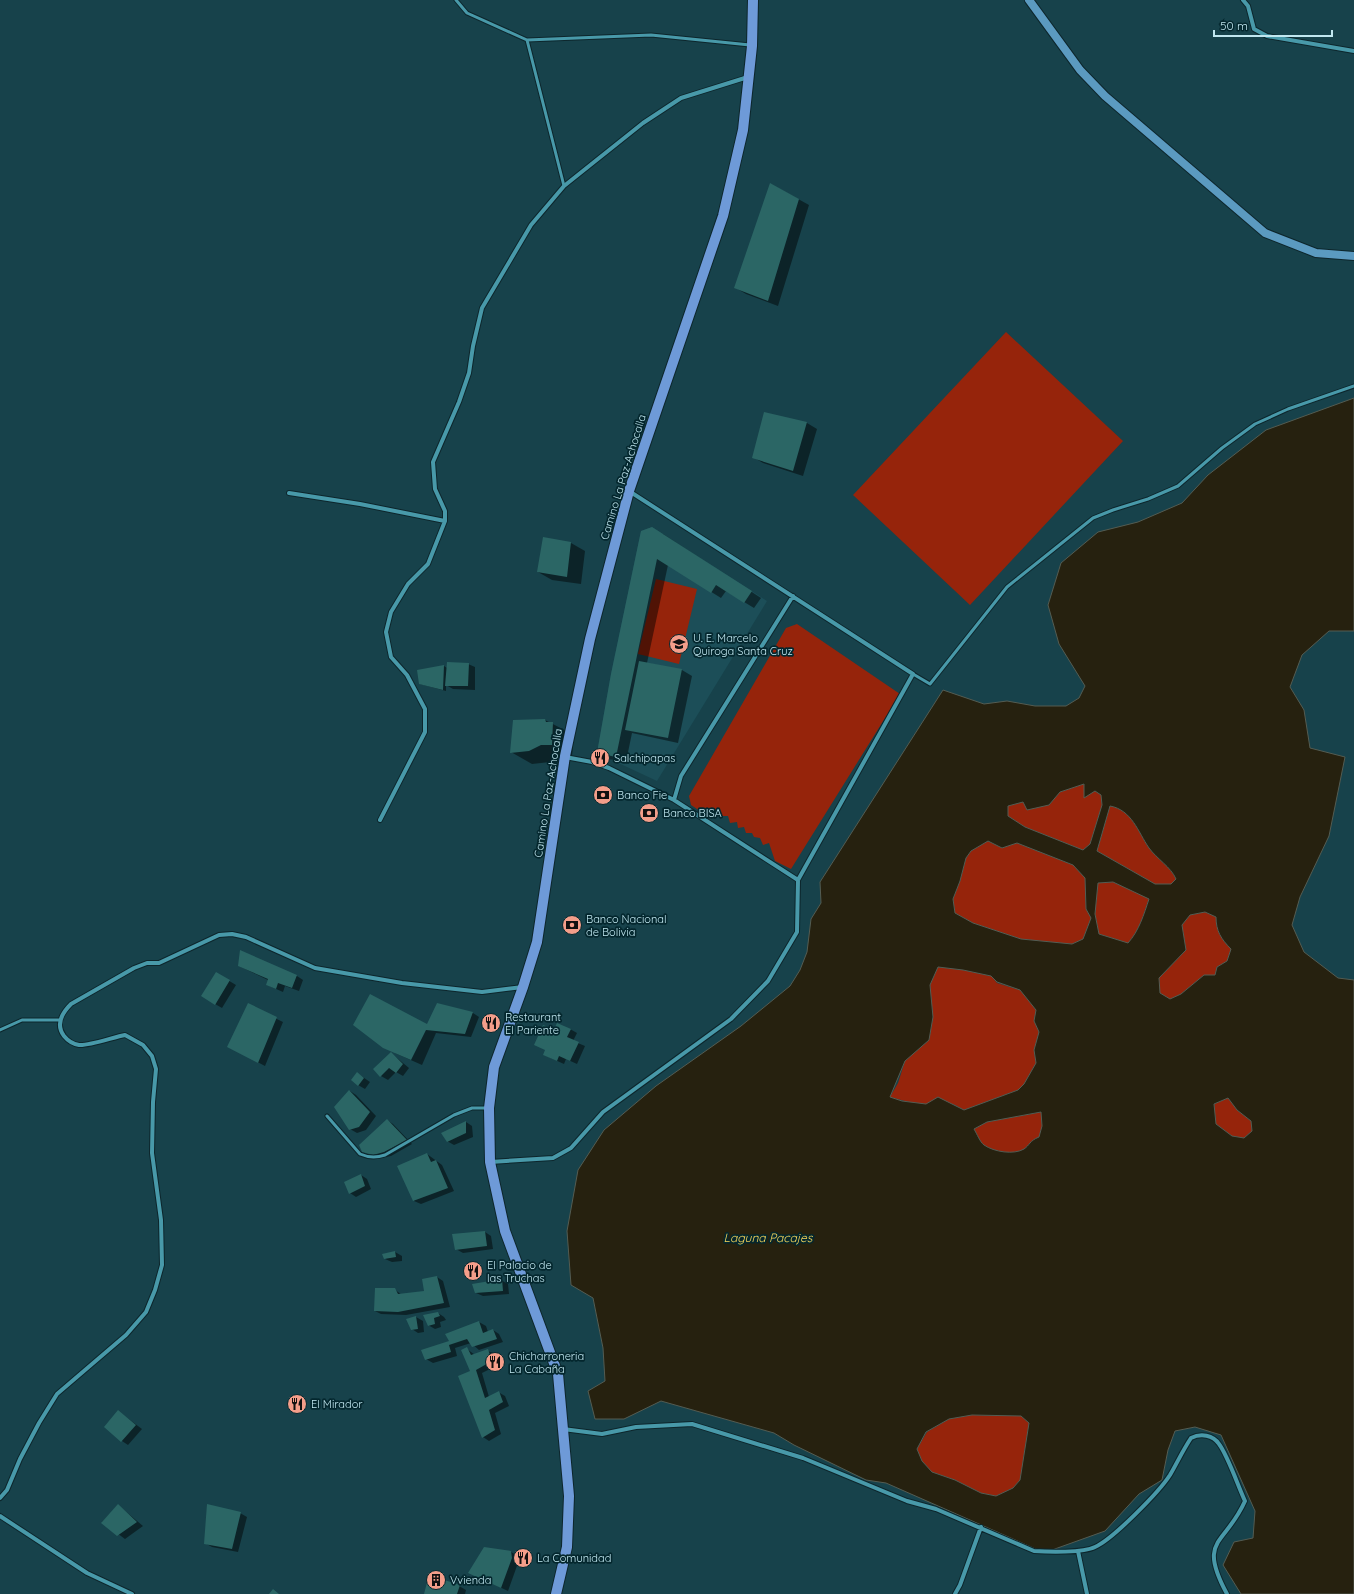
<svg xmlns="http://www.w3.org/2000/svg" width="1354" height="1594" viewBox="0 0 1354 1594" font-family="Quicksand,sans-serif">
  <rect width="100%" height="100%" fill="#17424b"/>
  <!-- built -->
  <path fill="#1c4e58" d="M652,527L767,601L657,781L597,753L611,674L641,531Z"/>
  <!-- green -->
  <path fill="#96240b" d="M1006,332L1123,441L970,605L853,495Z
    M656,579L697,589L679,664L638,654Z
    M797,624L900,694L791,869L775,861L769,843L763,845L760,838L754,837L752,833H746L744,827L738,828L737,822L730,823L728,816H720L718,810L703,813L691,805L689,796L786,628Z
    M1084,784L1101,795L1102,805L1090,844L1083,850L1025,827L1008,816V806L1023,802L1049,805L1060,792Z
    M1110,806C1132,810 1138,832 1149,848C1157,859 1171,867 1176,879L1171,884H1155L1097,851Z
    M988,841L1002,848L1017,843L1073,865L1085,878L1086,909L1091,918L1083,939L1072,944L1021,939L973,923L955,913L953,899L960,881L966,858L971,851Z
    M1113,882L1149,898C1144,914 1139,931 1128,943L1099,934L1095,914L1098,883Z
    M1205,912L1216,917C1216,931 1221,939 1231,949L1227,961L1217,967L1215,975H1204L1181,994L1170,1000L1160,993L1159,978L1186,950L1182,925L1190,915Z
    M938,967L963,970L991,976L997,983L1020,990L1036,1010L1034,1021L1039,1032L1034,1050L1036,1063L1024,1084L1018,1090L964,1110L953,1104H916L890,1097L898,1083L905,1061L929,1040L933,1017L930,985Z
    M1228,1098L1237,1110L1251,1121L1252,1131L1244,1138L1232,1136L1216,1124L1214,1104Z
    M1041,1112L1042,1126L1039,1137C1029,1141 1030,1145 1024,1149C1014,1155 994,1152 984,1145C980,1142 977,1134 974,1129L987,1122Z
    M972,1415L1021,1416L1029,1423L1020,1480L1013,1488L996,1496L981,1493L955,1480L932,1472L922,1461L917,1449L927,1432L949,1419Z"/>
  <!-- water -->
  <path fill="#26210f" stroke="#545c52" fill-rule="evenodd" d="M1354,398V631H1329L1302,655L1290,687L1304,710L1310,748L1345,757L1329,836L1300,897L1292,925L1304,952L1338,978L1354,980V1594H1241L1223,1565L1234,1542L1253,1538L1255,1511L1221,1435L1195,1427L1175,1431L1168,1450L1162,1480L1139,1494L1105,1531L1052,1550H1038L886,1483L866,1480L794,1445L774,1433L661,1401L624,1419H595L588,1391L605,1381L603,1348L593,1298L571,1285L567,1231L578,1170L604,1130L656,1086L741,1026L790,986L800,970L807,952L811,919L821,903L820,882L943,690L984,704L1007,701L1035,706H1066L1079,698L1085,686L1059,644L1048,605L1061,563L1098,532L1138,522L1182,503L1208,475L1266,430ZM1084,784V798L1095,791L1101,795L1102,805L1090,844L1083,850L1025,827L1008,816V806L1023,802L1027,810L1049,805L1060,792ZM1110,806C1132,810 1138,832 1149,848C1157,859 1171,867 1176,879L1171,884H1155L1097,851ZM988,841L1002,848L1017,843L1073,865L1085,878L1086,909L1091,918L1083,939L1072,944L1021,939L973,923L955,913L953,899L960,881L966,858L971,851ZM1113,882L1149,899C1144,914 1139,931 1128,943L1099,934L1095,914L1098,883ZM1205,912L1216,917C1216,931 1221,939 1231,949L1227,961L1217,967L1215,975H1204L1181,994L1170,999L1160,993L1159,978L1186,950L1182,925L1190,915ZM938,967L963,970L991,976L997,982L1020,990L1036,1010L1034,1021L1039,1032L1034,1050L1036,1063L1024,1084L1018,1090L964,1110L938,1097L926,1104L902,1101L890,1097L905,1061L929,1040L933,1017L930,985ZM1228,1098L1237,1110L1251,1121L1252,1131L1244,1138L1232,1136L1216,1124L1214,1104ZM1041,1112L1042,1126L1039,1137C1029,1141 1030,1145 1024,1149C1014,1155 994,1152 984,1145C980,1142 977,1134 974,1129L987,1122ZM972,1415L1021,1416L1029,1423L1020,1480L1013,1488L996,1496L981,1493L955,1480L932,1472L922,1461L917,1449L926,1432L949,1419Z"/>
  <!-- shadow -->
  <path fill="#0007" d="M771,184L809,205L778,306L746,294L736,288Z
    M765,413L807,423L817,429L803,476L763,463L753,457Z
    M663,534L761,598L754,608L726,591L721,598L668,565L647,663L682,670L692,676L678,743L632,733L626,762L608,759L598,753Z
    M544,538L571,543L585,551L581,584L552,580L538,572Z
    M468,664L475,667V690L453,689L446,685V691L420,684L444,666L447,668Z
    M545,720L574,735L572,756H562L550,762L532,764L511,752Z
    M239,966L297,976L303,980L299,991L285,986L283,992L267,985L268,980Z
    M216,973L236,985L222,1008L215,1004Z
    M437,1004L473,1013L479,1017L471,1037L436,1033L422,1065L395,1053L428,1026Z
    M248,1005L283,1022L265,1066L235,1050Z
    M570,1029L577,1033L573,1041L585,1046L577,1064L566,1059L564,1064L544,1055L555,1031Z
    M391,1053L409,1068L403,1076L396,1072L388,1080L381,1076Z
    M357,1073L370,1082L365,1089L358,1085Z
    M350,1091L356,1095L376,1116L366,1130L357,1133L350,1129Z
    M387,1120L393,1124L412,1144L391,1156L380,1158L363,1151Z
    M466,1122L472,1126L473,1137L454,1145L447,1141Z
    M427,1154L442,1165L454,1191L421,1204L414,1201Z
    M361,1175L367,1179L371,1189L356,1197L350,1193Z
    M485,1232L491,1236L493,1249L463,1253L456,1249Z
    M395,1252L402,1256V1261L392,1262L385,1259Z
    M437,1277L443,1281L450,1307L406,1315L381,1314L375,1311L394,1289L402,1295L426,1292Z
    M501,1280L508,1284L509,1294L483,1296L476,1293Z
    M438,1313L444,1317L446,1320L440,1322L441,1327L435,1329L428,1325Z
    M416,1317L423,1321L424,1332L418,1333L412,1329L408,1319Z
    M479,1322L486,1326L488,1332L493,1330L499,1334L503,1342L479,1350L471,1343L455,1348L457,1356L433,1363L426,1359Z
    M467,1349L475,1355L488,1351L495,1354L498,1365L482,1373L489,1397L498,1392L505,1396L509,1406L495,1413L501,1434L489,1441L483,1437Z
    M118,1411L142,1429L128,1445L122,1441Z
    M118,1505L143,1526L125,1539L102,1522Z
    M240,1513L247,1517L238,1552L212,1547L205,1543Z
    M511,1552L518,1556V1563L508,1591L476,1576Z
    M459,1586L466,1590L465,1594H425Z"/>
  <!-- building -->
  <path fill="#2b6665" d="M770,183L799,199L768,301L734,288Z
    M764,412L807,422L793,471L752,458Z
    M652,527L752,591L744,603L716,585L711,593L657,559L616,757L597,753L611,674L641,531Z
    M543,537L571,542L567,577L537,572Z
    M639,661L682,669L668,738L625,730Z
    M447,662L469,663L468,686H445Z
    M444,665L443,690L419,684L417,670Z
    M545,719L546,722H553L552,745H541L529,751L510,753L513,720Z
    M240,950L297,975L292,988L278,983L276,989L266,985L268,979L238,966Z
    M216,972L230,980L215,1005L201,996Z
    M370,994L427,1024L437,1003L473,1012L465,1034L426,1030L411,1060L383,1048L353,1025Z
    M248,1003L277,1017L258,1063L227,1047Z
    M557,1023L571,1029L567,1037L579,1042L570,1061L559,1056L557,1061L543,1055L545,1050L534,1045L543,1025L554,1029Z
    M391,1052L403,1064L396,1073L389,1068L380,1077L373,1069Z
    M357,1072L364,1078L358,1086L351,1080Z
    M349,1090L370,1112L359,1127L349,1130L334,1107Z
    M387,1119L407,1140L384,1152L373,1155L362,1152L359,1145Z
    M466,1121V1133L447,1142L441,1133Z
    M427,1153L431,1162L436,1160L448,1188L413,1201L397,1166Z
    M361,1174L365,1186L349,1194L344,1182Z
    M485,1231L487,1246L455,1250L452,1234Z
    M395,1251L396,1257L384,1259L382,1254Z
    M437,1276L444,1303L398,1312L374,1311L375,1288H395L398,1294L424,1291L422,1279Z
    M502,1279L503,1291L475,1293L472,1284Z
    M438,1312L440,1316L434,1318L435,1324L428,1326L423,1315Z
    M416,1316L418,1329L411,1330L406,1319Z
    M479,1321L483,1333L493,1329L497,1339L472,1347L467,1339L449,1345L451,1352L425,1360L421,1350L449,1341L445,1334Z
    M467,1347L471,1355L488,1349L492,1361L476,1370L485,1398L499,1391L503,1402L489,1410L495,1430L482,1438L458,1376L470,1371L461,1350Z
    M118,1410L136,1425L121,1442L104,1427Z
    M118,1504L137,1522L117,1536L101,1523Z
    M207,1504L241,1512L232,1549L204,1544Z
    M484,1547L511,1551L512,1558L501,1588L468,1573Z
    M429,1575L460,1585L457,1594H424Z
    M273,1589L279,1594H269Z"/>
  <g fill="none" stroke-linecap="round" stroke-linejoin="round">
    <!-- service casing -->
    <g stroke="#0d262c" stroke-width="5">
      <path id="service" d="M456,0L467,13L527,40L651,35L750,45
        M527,40L564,186
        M913,674L930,684L1007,587L1093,518L1113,510L1148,499L1178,486L1222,448L1255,424L1288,409L1354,386
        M0,1030L22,1020H60
        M327,1116L360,1154C369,1158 376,1158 385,1155L454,1115L472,1108H487"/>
    </g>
    <!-- minor casing -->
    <g stroke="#0d262c" stroke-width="6">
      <path id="minor" d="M1243,0L1248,6L1254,29L1267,36L1354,51
        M289,493L360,504L445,521
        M565,757L592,762L609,768L674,800L798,880
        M674,800L681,776L793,596
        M380,820L425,732V709L407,675L391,657L386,632L391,612L408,584L428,564L445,521V511L435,489L433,462L459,402L469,373L473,346L482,308L531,225L564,186L643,123L681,98L748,77
        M490,1162L553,1158L571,1148L603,1112L731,1019L768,981L797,932L798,880L913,674L629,491
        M563,1429L602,1434L636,1427L692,1424L803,1458L907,1501L936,1509L1034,1551C1048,1552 1083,1553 1095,1547C1113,1539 1159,1492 1170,1475C1177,1463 1183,1450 1191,1438C1201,1433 1213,1435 1219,1444C1228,1456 1238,1486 1245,1501C1225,1546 1197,1538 1227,1594
        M0,1498L7,1490L20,1459L39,1423L57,1394L126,1335L146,1312L155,1290L162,1265L161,1220L152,1153L153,1102L156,1069L152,1056L143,1045L125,1035C114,1037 89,1046 79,1045C73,1044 68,1041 64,1036C55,1024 62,1013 71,1004L134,968L147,963H159L219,935L232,934L246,937L315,968L402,983L482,992L523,987
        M0,1516L87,1573L132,1594
        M1078,1551L1087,1594
        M955,1594L960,1585L981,1527"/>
    </g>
    <!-- secondary casing -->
    <g stroke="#0d262c" stroke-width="10">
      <path id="secondary" d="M1029,0L1080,70L1105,96L1265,233L1316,253L1354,256"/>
    </g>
    <!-- primary casing -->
    <g stroke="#0d262c" stroke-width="12">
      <path id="primary" d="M556,1594L567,1547L569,1496L558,1374L505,1231L490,1162L489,1108L494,1067L523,987L537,942L565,756L590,639L629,491L723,216L743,130L752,46L753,0"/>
    </g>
    <!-- service -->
    <use href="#service" stroke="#4899a9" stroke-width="3"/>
    <!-- minor -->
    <use href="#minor" stroke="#4899a9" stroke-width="4"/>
    <!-- secondary -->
    <use href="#secondary" stroke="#5b9ac0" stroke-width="8"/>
    <!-- primary -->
    <use href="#primary" stroke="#6e9ad8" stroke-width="10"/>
  </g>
  <!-- icons -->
  <defs>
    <g id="school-disc" transform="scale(1)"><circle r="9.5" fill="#f49e8a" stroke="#04272e"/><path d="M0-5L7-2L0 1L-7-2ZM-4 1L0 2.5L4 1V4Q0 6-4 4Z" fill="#111"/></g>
    <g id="restaurant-disc" transform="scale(1)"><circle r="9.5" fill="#f49e8a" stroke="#04272e"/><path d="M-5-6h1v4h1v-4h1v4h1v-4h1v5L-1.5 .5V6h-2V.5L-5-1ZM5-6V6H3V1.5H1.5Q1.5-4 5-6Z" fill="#111"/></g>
    <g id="bank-disc" transform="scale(1)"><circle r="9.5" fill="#f49e8a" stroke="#04272e"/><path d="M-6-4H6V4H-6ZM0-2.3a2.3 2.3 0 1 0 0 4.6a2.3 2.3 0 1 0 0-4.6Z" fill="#111"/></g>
    <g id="building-disc" transform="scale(1)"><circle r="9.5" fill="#f49e8a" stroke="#04272e"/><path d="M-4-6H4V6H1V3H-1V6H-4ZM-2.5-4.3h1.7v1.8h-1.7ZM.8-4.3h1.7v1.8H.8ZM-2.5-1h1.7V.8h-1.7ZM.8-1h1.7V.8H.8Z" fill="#111"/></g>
  </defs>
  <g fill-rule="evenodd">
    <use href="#school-disc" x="679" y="644"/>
    <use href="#restaurant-disc" x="600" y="758"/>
    <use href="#bank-disc" x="603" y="795"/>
    <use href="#bank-disc" x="649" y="813"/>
    <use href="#bank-disc" x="572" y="925"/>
    <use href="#restaurant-disc" x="491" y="1023"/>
    <use href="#restaurant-disc" x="473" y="1271"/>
    <use href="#restaurant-disc" x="495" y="1362"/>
    <use href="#restaurant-disc" x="297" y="1404"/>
    <use href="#restaurant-disc" x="523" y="1558"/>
    <use href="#building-disc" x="436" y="1580"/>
  </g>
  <g text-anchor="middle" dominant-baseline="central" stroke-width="3.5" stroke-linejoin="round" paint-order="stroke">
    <!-- street labels -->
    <g font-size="11" fill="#c1e7f0" stroke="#04272e">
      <text transform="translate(623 477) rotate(-73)">Camino La Paz-Achocalla</text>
      <text transform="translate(548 793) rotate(-81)">Camino La Paz-Achocalla</text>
    </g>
    <!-- poi labels -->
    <g font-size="11" fill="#c1e7f0" stroke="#04272e" text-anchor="start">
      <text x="693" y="638">U. E. Marcelo<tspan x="693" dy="13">Quiroga Santa Cruz</tspan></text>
      <text x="614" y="758">Salchipapas</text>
      <text x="617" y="795">Banco Fie</text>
      <text x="663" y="813">Banco BISA</text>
      <text x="586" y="919">Banco Nacional<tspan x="586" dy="13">de Bolivia</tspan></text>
      <text x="505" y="1017">Restaurant<tspan x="505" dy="13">El Pariente</tspan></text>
      <text x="487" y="1265">El Palacio de<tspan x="487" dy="13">las Truchas</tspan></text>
      <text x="509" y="1356">Chicharroneria<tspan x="509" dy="13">La Cabaña</tspan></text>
      <text x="311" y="1404">El Mirador</text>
      <text x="537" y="1558">La Comunidad</text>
      <text x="450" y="1580">Vvienda</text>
    </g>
    <!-- water labels -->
    <g font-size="12" font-style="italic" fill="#fbd75a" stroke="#04272e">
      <text x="768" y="1237">Laguna Pacajes</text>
    </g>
  </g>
  <!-- scale -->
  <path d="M1214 30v6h118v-6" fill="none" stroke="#c1e7f0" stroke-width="2"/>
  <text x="1220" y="30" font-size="12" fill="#c1e7f0" stroke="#04272e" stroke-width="3" paint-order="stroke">50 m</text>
</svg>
